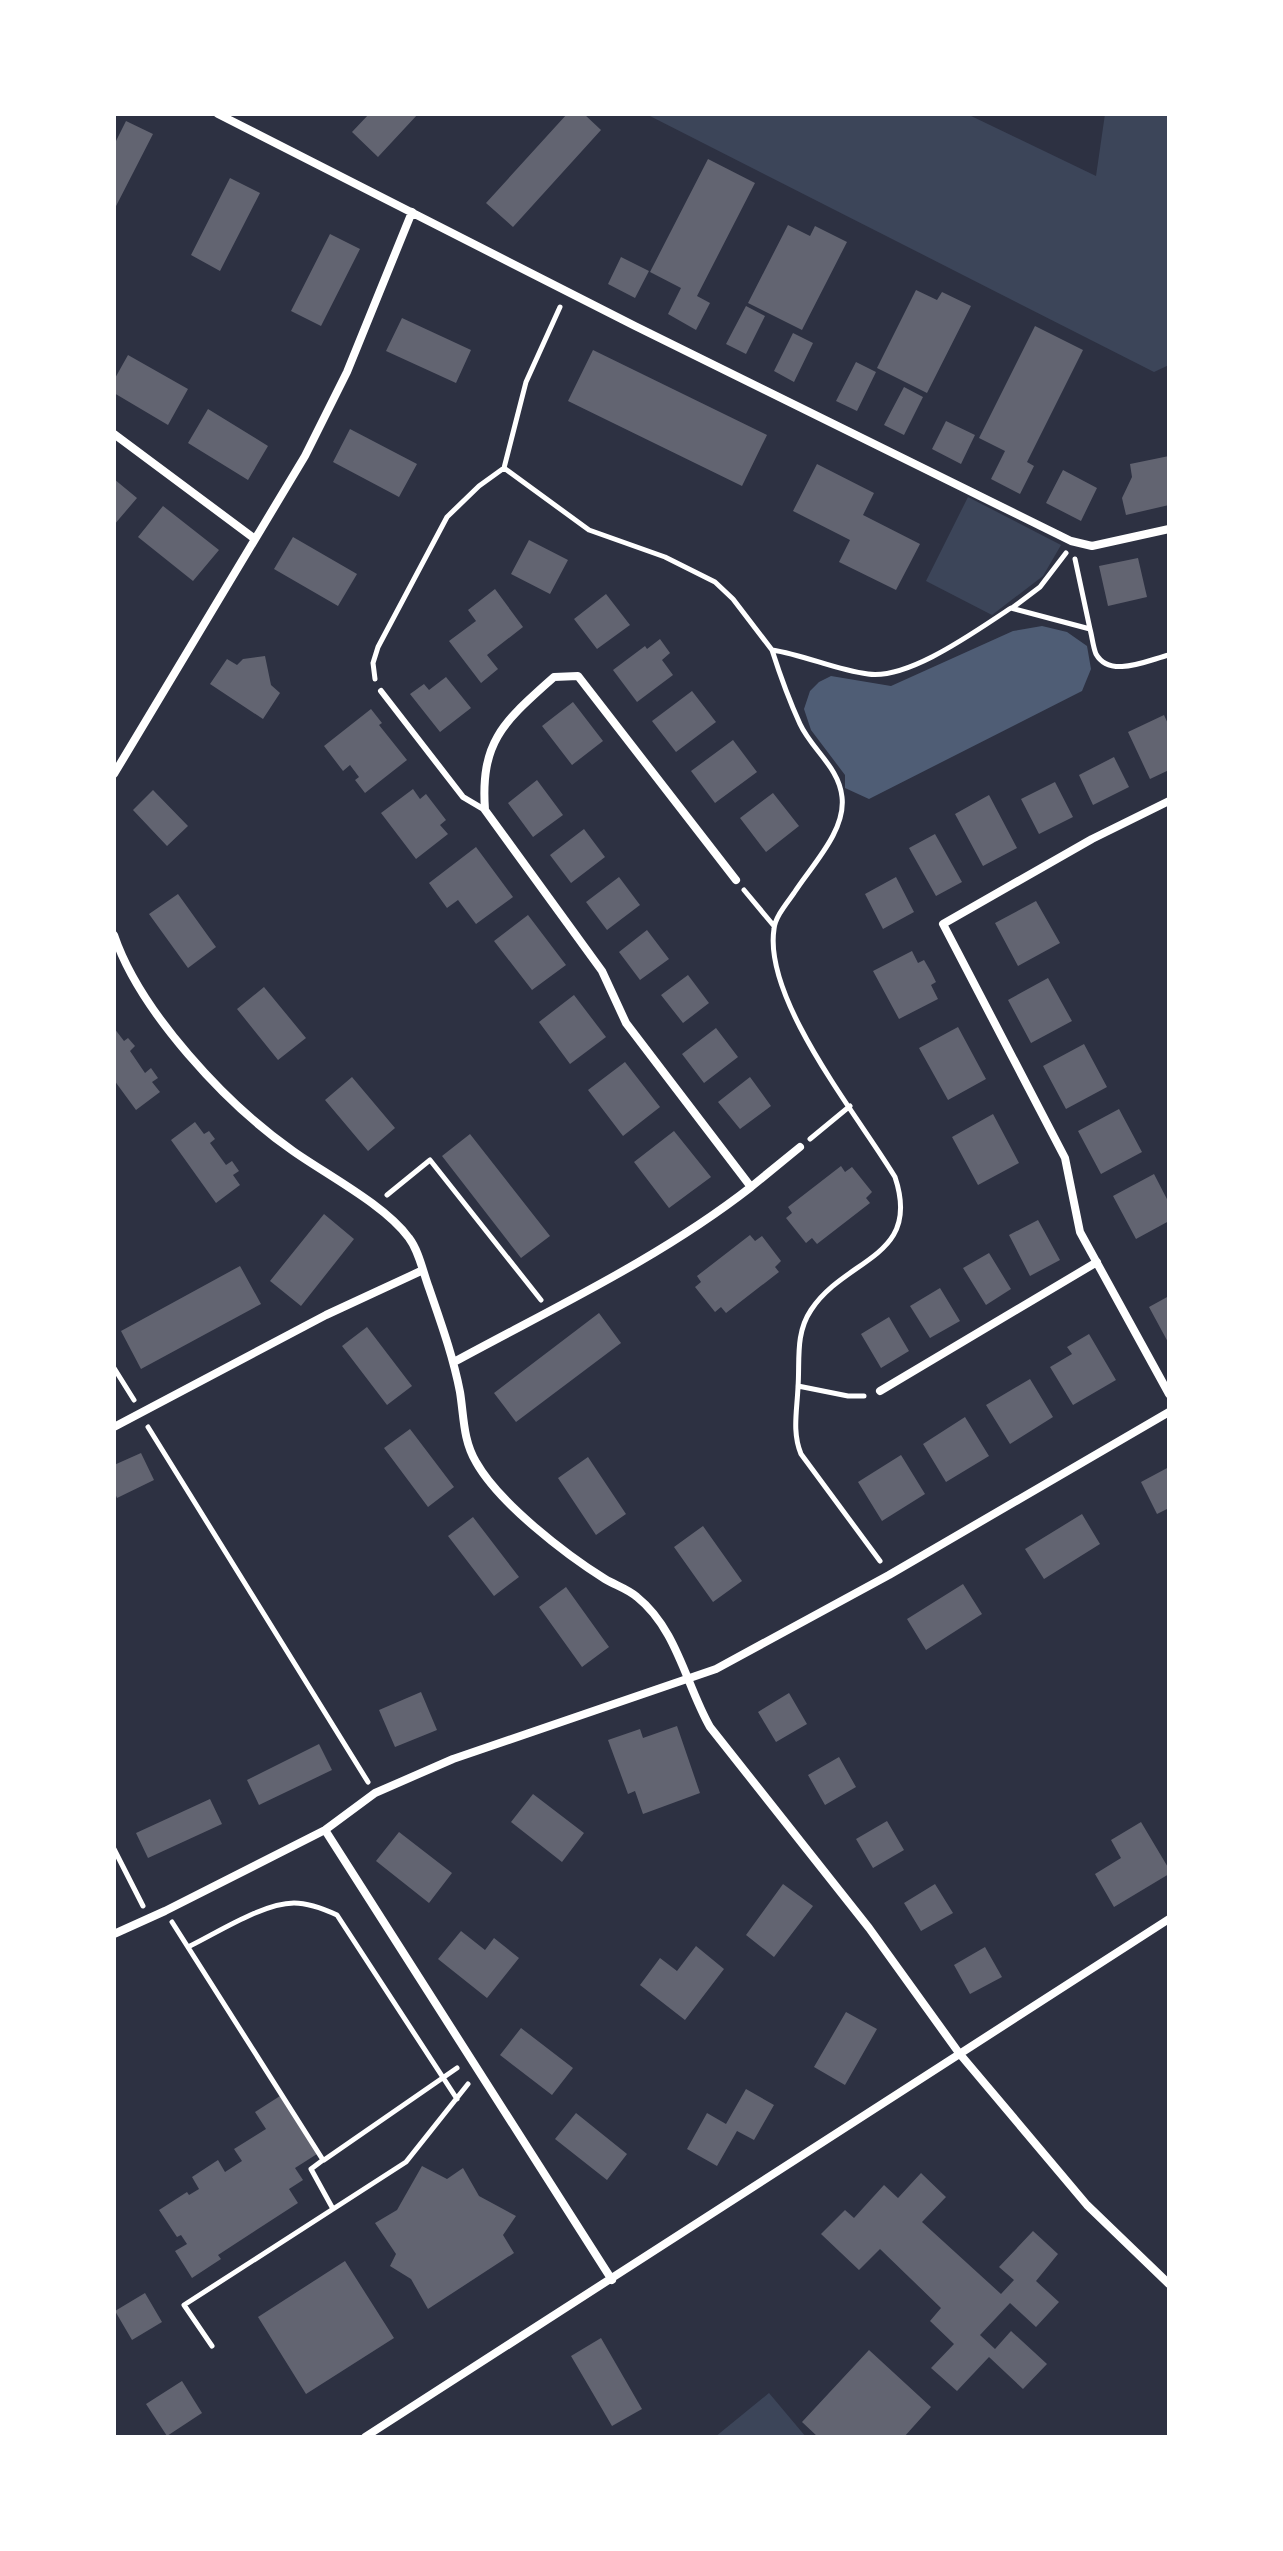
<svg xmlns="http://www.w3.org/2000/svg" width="1283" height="2551" viewBox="0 0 1283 2551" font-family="'IBM Plex Sans',sans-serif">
  <rect width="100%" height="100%" fill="#2d3142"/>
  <!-- green -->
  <path fill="#3c4559" d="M646,114H967L1096,176L1105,114H1169V365L1154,372Z
    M968,497L1061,545L1043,576L992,615L926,581Z
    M769,2393L806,2437H715Z"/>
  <!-- water -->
  <path fill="#4f5d75" d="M1042,626L1067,632L1087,646L1091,669L1082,691L869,799L845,788V775L811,730L804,709L810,691L819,682L831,676L891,686L1013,631Z"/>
  <!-- building -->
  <path fill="#626471" d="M369,114H418L378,157L352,132Z
    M567,114H584L601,130L513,227L486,203Z
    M126,121L153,134L114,210V145Z
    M708,159L755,183L697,296L710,303L696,330L668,314L681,288L650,272Z
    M230,178L260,193L220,271L191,255Z
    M788,225L810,236L815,226L847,242L802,330L748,303Z
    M330,234L360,249L321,326L291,311Z
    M621,257L649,271L635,298L608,284Z
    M916,290L937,300L942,292L971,306L927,393L877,368Z
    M746,306L765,316L746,354L726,344Z
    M402,318L471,350L456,383L386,351Z
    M1035,326L1083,350L1027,462L1034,466L1020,494L991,479L1005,451L979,438Z
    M793,333L813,343L794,382L774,371Z
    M593,350L767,435L742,486L568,401Z
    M128,355L188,389L168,425L114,393V380Z
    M856,362L876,372L857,411L836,401Z
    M904,387L923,397L904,435L884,425Z
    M208,409L268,446L248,480L188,443Z
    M946,421L975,435L961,464L932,449Z
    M350,429L417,464L399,497L333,462Z
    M1169,456V505L1126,515L1122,498L1132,477L1130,464Z
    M817,464L874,493L863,515L920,544L896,590L839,562L850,540L793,511Z
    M1063,470L1097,488L1081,521L1046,503Z
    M114,479L137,498L114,525Z
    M163,506L219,550L193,581L138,537Z
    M293,537L357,574L338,606L274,569Z
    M529,540L568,560L550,594L511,574Z
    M1138,558L1147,597L1108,606L1099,566Z
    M495,589L523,627L487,655L498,669L481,683L449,641L476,621L468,610Z
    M606,594L630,625L597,649L574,619Z
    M660,639L670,653L662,660L673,675L637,702L613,670L645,646L647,649Z
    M265,656L271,685L280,693L263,719L210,684L227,659L237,665L243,659Z
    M446,677L471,708L440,732L410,694L424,684L429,690Z
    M692,691L716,722L676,752L652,721Z
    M573,702L603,741L572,765L542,726Z
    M371,709L382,723L379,725L407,760L365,793L355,780L359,777L350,765L343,771L324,746Z
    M1164,715L1169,726V770L1150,779L1128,732Z
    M733,740L757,772L715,803L691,771Z
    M1114,757L1129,787L1093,805L1079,775Z
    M537,780L563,815L533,837L508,803Z
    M1055,782L1073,817L1039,834L1021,799Z
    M413,789L420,799L426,794L446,820L440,825L448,834L416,859L381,813Z
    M153,790L188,826L167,846L133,810Z
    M773,793L799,826L766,852L740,818Z
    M989,795L1017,848L983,866L955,814Z
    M584,829L605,857L571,883L550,855Z
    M935,834L962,882L936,896L909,848Z
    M476,847L513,897L476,924L458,900L447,908L429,883Z
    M619,877L640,905L607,930L586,902Z
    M896,877L914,912L883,929L865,894Z
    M178,894L216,947L188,968L149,914Z
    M1036,901L1060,943L1018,966L995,923Z
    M528,915L566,965L532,990L494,941Z
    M647,930L669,959L640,980L619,952Z
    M912,951L918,963L924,960L931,972L936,982L931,985L938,999L899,1019L873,971Z
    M688,975L709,1003L683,1023L661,995Z
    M1048,978L1072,1021L1031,1043L1008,1000Z
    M264,987L306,1038L278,1060L237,1009Z
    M574,995L606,1037L570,1064L539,1022Z
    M958,1027L986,1079L948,1100L919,1048Z
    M114,1028L124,1041L128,1038L135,1046L130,1051L145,1073L151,1068L158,1078L152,1082L160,1092L136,1110L114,1080Z
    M716,1028L738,1057L704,1083L682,1054Z
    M1084,1044L1107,1087L1066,1109L1043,1066Z
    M625,1062L660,1107L623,1136L588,1090Z
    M352,1077L395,1128L368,1151L325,1100Z
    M750,1077L771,1106L740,1129L718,1102Z
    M1119,1109L1142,1152L1101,1174L1078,1131Z
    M993,1114L1019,1163L978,1185L952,1137Z
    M195,1122L204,1134L209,1131L215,1139L210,1143L226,1165L232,1161L239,1171L233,1175L240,1185L216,1203L171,1140Z
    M674,1131L711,1177L669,1208L634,1162Z
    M470,1134L550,1236L521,1258L442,1156Z
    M841,1166L845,1172L852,1167L872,1192L866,1198L870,1203L817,1244L812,1238L806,1243L786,1218L792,1213L788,1207Z
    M1154,1174L1169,1203V1221L1136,1239L1113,1196Z
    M324,1214L354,1239L301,1306L270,1281Z
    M1038,1220L1060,1260L1030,1276L1009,1235Z
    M750,1235L755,1241L762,1236L781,1261L775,1267L779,1272L726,1313L721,1307L715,1312L695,1287L701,1282L697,1276Z
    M989,1253L1011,1289L986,1305L963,1268Z
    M240,1266L261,1304L141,1369L121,1331Z
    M940,1288L960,1321L930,1338L910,1306Z
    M1169,1296V1344L1149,1307Z
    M599,1313L621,1343L516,1422L494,1393Z
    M889,1317L909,1351L881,1368L861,1334Z
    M367,1327L412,1386L387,1405L342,1346Z
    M1089,1334L1116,1380L1073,1405L1050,1367L1072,1354L1067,1347Z
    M1030,1379L1053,1417L1010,1444L986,1405Z
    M965,1417L989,1456L946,1482L923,1444Z
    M410,1429L454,1487L428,1507L384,1448Z
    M141,1453L154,1480L117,1498L114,1491V1465Z
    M901,1455L925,1494L882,1521L858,1482Z
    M588,1457L626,1514L596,1535L558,1478Z
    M1169,1467V1508L1157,1514L1141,1482Z
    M1082,1514L1100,1544L1044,1579L1025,1549Z
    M473,1517L519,1577L494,1596L448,1536Z
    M703,1526L742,1581L713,1602L674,1547Z
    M963,1584L982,1614L926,1650L907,1619Z
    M566,1587L609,1647L582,1667L539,1607Z
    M421,1692L437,1730L395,1747L379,1710Z
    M789,1693L807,1724L776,1742L758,1712Z
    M677,1726L700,1793L643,1814L635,1791L628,1794L608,1740L640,1729L643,1738Z
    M319,1744L332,1770L259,1805L247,1780Z
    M839,1757L856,1787L825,1805L808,1775Z
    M533,1794L584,1833L562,1862L511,1822Z
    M210,1799L222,1824L148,1858L136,1833Z
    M887,1821L904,1850L873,1868L856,1839Z
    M1141,1822L1169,1869V1874L1114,1907L1095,1874L1121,1858L1111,1840Z
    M399,1832L452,1873L429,1903L376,1861Z
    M783,1884L813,1906L774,1957L746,1935Z
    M935,1884L953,1913L921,1931L904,1903Z
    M461,1931L485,1950L494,1938L519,1958L487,1998L438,1959Z
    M696,1946L724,1969L685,2020L640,1985L660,1958L677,1971Z
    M985,1947L1002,1977L970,1994L954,1965Z
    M846,2012L877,2029L845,2085L814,2067Z
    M521,2028L573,2068L552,2095L500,2055Z
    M746,2089L774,2105L754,2140L737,2131L717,2166L687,2149L707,2113L726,2124Z
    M280,2096L317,2154L295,2168L303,2180L289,2189L298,2203L218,2255L221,2259L192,2278L175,2251L187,2244L181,2235L177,2237L159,2210L187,2192L189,2195L199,2189L192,2177L218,2160L225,2172L242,2161L234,2149L266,2129L255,2112Z
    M576,2113L627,2154L607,2180L555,2139Z
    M422,2166L447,2179L463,2168L479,2196L516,2216L503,2235L514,2253L428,2309L411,2279L390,2266L396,2254L375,2223L397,2210Z
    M921,2173L946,2197L922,2222L1001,2294L1014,2280L999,2267L1033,2231L1058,2254L1036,2281L1059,2302L1036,2327L1010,2303L980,2335L995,2349L1011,2331L1047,2364L1023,2389L989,2357L957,2391L931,2368L954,2344L930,2321L941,2308L880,2249L859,2270L821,2234L845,2210L854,2218L884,2185L898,2198Z
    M345,2261L394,2338L306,2394L258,2317Z
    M145,2293L162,2322L132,2340L115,2311Z
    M601,2338L642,2409L612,2426L571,2356Z
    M869,2350L931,2407L904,2437H818L802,2422Z
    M182,2381L202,2413L167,2436L146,2404Z"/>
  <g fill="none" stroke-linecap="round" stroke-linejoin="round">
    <!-- path -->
    <path stroke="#fff" stroke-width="5" d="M504,468L526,382L560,307
      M1012,608L1040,587L1066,553
      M1090,629C1092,636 1093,647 1096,654C1110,679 1148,660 1169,655
      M375,679L373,663L378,647L447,517L479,486L504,468L589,530L665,557L715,582L733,599L772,650
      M744,890L774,926
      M810,1139L850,1106
      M387,1195L430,1160L541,1300
      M114,1368L134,1400
      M798,1386L848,1396H864
      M148,1427L368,1782
      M880,1561L801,1454C792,1432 797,1411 798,1387C800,1360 795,1334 811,1310C846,1257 922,1258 895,1177C859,1117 763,1000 774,929C775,917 787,903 794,893C812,865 846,831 842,797C839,767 812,750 800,724C789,700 780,675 772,650C805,655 835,670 868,674C909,680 977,630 1011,608L1090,629L1075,559
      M114,1849L143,1906
      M172,1922L323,2160L311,2169L333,2209
      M188,1947C217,1933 263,1903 294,1903C309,1903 324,1909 337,1915L457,2099
      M324,2160L457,2068
      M212,2346L184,2305L406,2162L468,2084"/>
    <!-- service -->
    <path stroke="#fff" stroke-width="6" d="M381,691L463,797L485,810"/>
    <!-- minor -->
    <path stroke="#fff" stroke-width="8" d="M218,114L635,326L1071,541L1092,546L1169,529
      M114,434L255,539
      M114,774L305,456L347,372L412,212
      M1169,801L1092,839L943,924L1065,1158L1080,1232L1169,1394
      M114,935C140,1012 227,1105 293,1151C327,1175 385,1205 409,1238C419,1251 423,1272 429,1288C441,1323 453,1356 460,1392C464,1417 463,1440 476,1462C499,1503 565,1554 605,1579C615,1585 628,1589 637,1597C677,1629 686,1685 710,1727L869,1928L959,2053L1087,2205L1169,2284
      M751,1187L800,1147
      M454,1362C555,1307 660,1258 751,1187L626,1023L602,971L485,810C480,740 505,721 554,677L578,676L736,880
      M880,1391L1097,1262
      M114,1427L326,1315L423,1270
      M325,1830L612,2280
      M114,1934L165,1911L325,1830L375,1793L453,1759L716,1669L889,1575L1169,1412
      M365,2437L1169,1919"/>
  </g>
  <!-- border -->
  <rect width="1283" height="2551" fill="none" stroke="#ffffff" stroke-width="232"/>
</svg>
